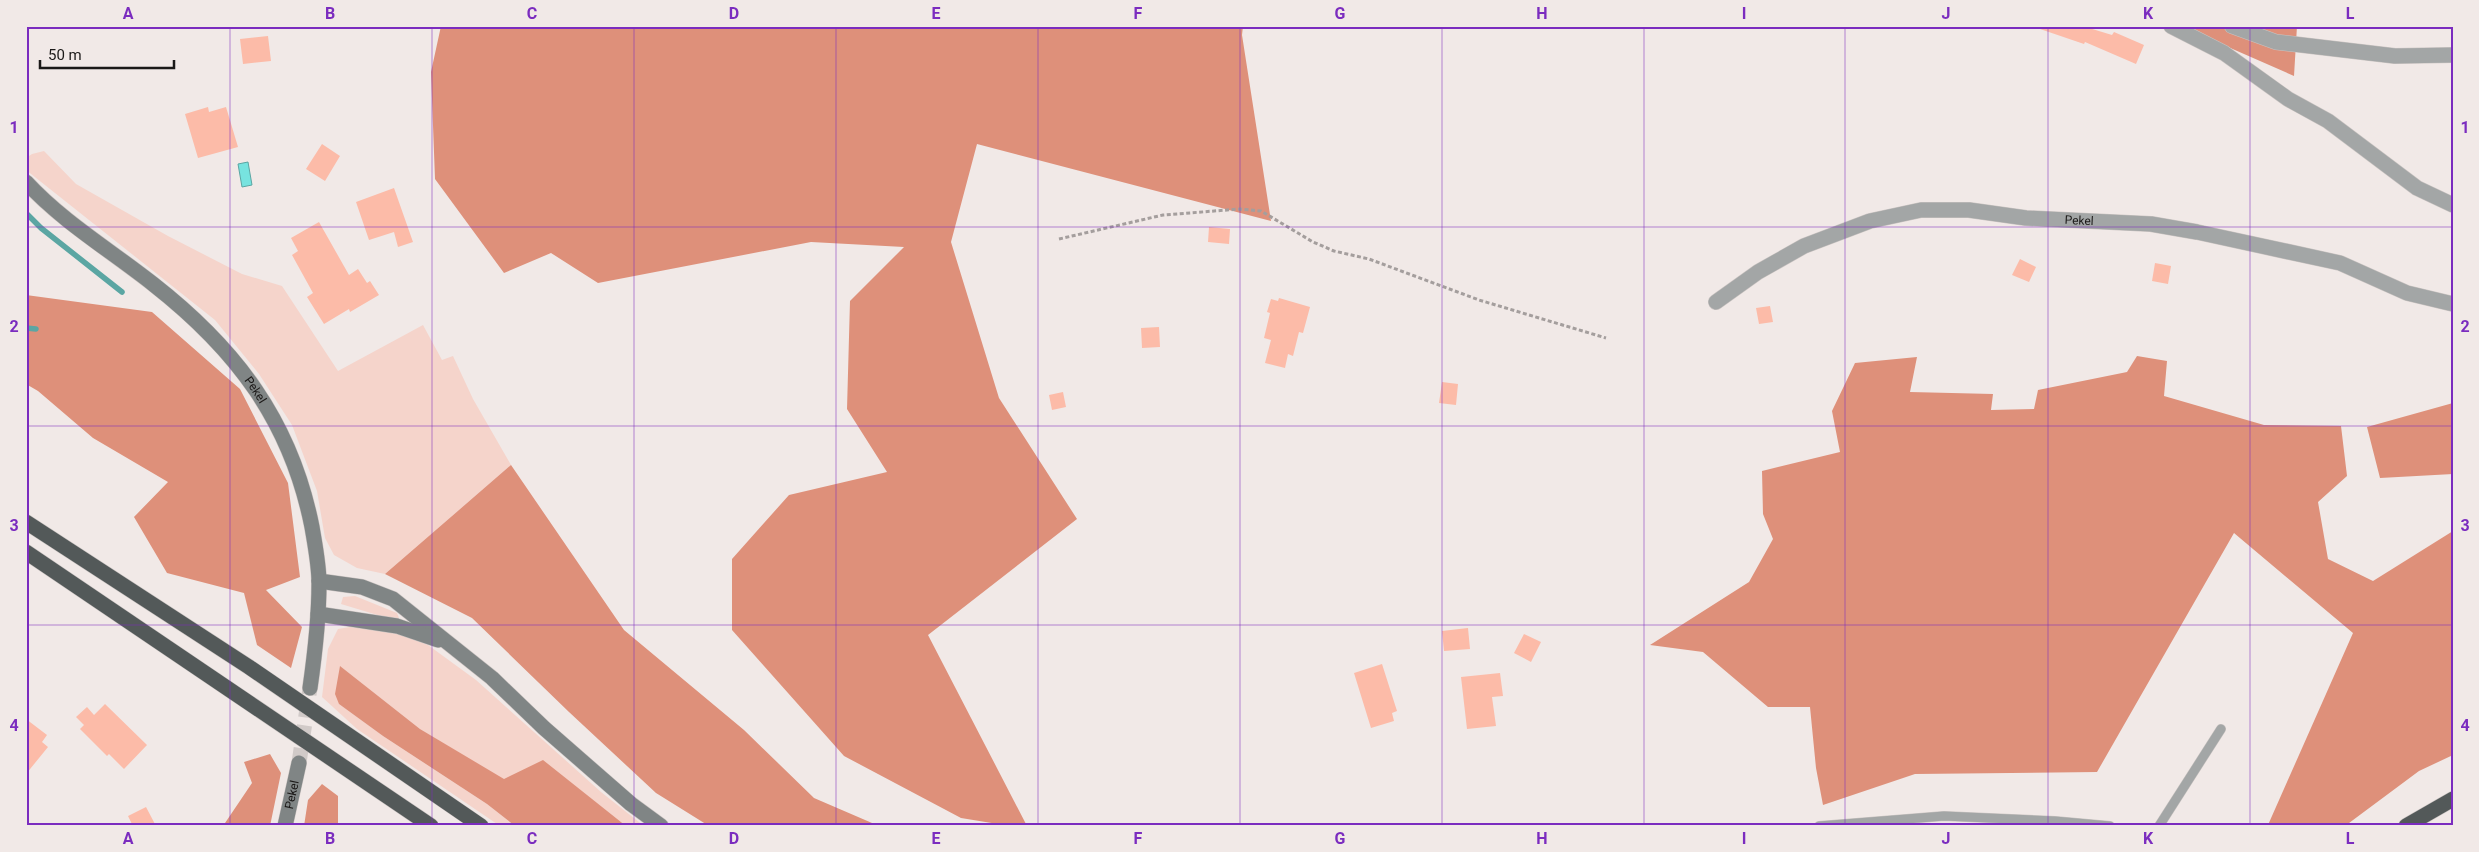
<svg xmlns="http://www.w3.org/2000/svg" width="2479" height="852" viewBox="0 0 2479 852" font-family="Roboto,sans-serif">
  <rect width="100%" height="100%" fill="#f1e9e7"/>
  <!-- green -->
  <path fill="#f5d4cb" d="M44,151L76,184L168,236L242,274L282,286L338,371L423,325L442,360L453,356L473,399L511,465L385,574L357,568L334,555L325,538L317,491L292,425L259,374L215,320L26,170V158L32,154Z
    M355,596L397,613L399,618L384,617L341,604L343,597Z
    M350,627L397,633L428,645L476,680L601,792L644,826H626L543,761L504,780L420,729L341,667L339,704L383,736L487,804L515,826H500L357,729L322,697L328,649L338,629Z"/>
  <!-- forest -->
  <path fill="#de907a" d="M441,26H1243L1242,35L1271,221L977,144L951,242L999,398L1077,519L928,635L1027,826H1010L961,818L844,756L732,630V559L789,495L887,472L847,409L850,301L904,247L811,242L598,283L551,253L504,273L435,179L431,72Z
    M2194,26H2297L2294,76L2196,33Z
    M26,295L152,312L240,389L288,483L300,577L266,590L302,627L291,668L257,645L244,593L167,573L134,517L168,482L93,438L38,391L26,384Z
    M2137,356L2167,361L2164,396L2264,425L2341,426L2347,476L2318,502L2328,559L2373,581L2453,531V755L2419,771L2345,826L2268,825L2353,633L2234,533L2097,772L1915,774L1823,805L1816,768L1810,707H1768L1703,652L1650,645L1749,582L1773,539L1763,514L1762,471L1840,452L1832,411L1855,363L1917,357L1910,392L1993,394L1991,410L2034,409L2038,390L2127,372Z
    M2453,403V474L2380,478L2367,427Z
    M511,465L624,630L744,730L814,798L879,826H709L656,793L569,712L472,618L385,574Z
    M340,666L420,729L504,779L543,760L626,826H515L487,804L383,736L339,704L335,694Z
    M270,754L281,773L270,826H223L252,783L244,762Z
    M322,784L338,796V826H304L308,800Z"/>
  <!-- water -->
  <path fill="#77e3df" stroke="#5ba6a3" d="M248,162L252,185L242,187L238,164Z"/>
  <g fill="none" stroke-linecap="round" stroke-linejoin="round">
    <!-- stream -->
    <path stroke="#5ba6a3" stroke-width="5.5" d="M26,213L41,228L122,292
      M26,328L36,329"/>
  </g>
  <!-- building -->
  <path fill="#fcbba8" d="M2040,26H2090L2089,28L2112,35L2114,32L2144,45L2136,64L2085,42L2084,44L2040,29Z
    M268,36L271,61L243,64L240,39Z
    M208,107L209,112L226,107L238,147L198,158L185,114Z
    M322,144L340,156L325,181L306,169Z
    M394,188L413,242L398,247L394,232L369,240L356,202Z
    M319,222L349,275L358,269L367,283L370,281L379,295L350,312L349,309L324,324L307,297L313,293L292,255L298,251L291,238Z
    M1209,227L1230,229L1229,244L1208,242Z
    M2020,259L2036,267L2029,282L2012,275Z
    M2155,263L2171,266L2168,284L2152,281Z
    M1279,298L1310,307L1303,333L1299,332L1293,356L1288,354L1285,368L1265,363L1271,340L1264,338L1270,313L1267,312L1271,299L1278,301Z
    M1770,306L1773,322L1759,324L1756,308Z
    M1159,327L1160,347L1142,348L1141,328Z
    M1442,382L1458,384L1456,405L1439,403Z
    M1063,392L1066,407L1052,410L1049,395Z
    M1468,628L1470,649L1444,651L1442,631Z
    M1524,634L1541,642L1531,662L1514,653Z
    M1382,664L1397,711L1392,713L1394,721L1371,728L1354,673Z
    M1500,673L1503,696L1492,697L1496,726L1467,729L1461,677Z
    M105,704L147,745L124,769L109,754L107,756L80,729L84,725L76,717L87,707L94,715Z
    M26,719L47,735L42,742L48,747L26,774Z
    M146,807L156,826H133L128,816Z"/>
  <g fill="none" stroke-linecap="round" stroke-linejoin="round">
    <!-- secondary-tunnel -->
    <path stroke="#d1cac8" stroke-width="15" stroke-dasharray="15 8" stroke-linecap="butt" d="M299,763L310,688"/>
    <!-- lane casing -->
    <g stroke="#cac4c2" stroke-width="10">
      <path id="lane" d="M1819,826L1944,816L2055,821L2110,826
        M2159,826L2221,729"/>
    </g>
    <!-- street casing -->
    <g stroke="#cac4c2" stroke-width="16">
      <g id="street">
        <path d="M2171,26L2224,53L2288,99L2328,121L2417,188L2453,205"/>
        <path d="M2232,26L2276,42L2395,56L2453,55"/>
        <path id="s1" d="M1716,302L1758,272L1804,246L1870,221L1921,210H1969L2026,218L2151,224L2197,232L2340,263L2407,293L2453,304"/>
      </g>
    </g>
    <!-- secondary casing -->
    <g stroke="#cac4c2" stroke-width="16">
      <g id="secondary">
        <path id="s2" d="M26,182C63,222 110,250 153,284C236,349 291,421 312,527C315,545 319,565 319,583C319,619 315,653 310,688"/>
        <path d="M319,581L362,587L393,599L492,678L544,728L631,804L661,826"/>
        <path d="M318,614L397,626L438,640"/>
        <path id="s3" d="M285,826L299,763"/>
      </g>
    </g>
    <!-- highway casing -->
    <g stroke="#cac4c2" stroke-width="16">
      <path id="highway" d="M26,522L249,667L481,826
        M26,552L431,826
        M2406,826L2453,799"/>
    </g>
    <!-- path -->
    <path stroke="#a49e9d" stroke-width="3" stroke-dasharray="4 2.5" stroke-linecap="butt" d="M1059,239L1163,215L1240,209L1261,211L1313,242L1334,251L1369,259L1479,300L1606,338"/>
    <!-- lane -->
    <use href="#lane" stroke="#a3a6a6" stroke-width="9"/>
    <!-- street -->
    <use href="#street" stroke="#a3a6a6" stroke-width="15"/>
    <!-- secondary -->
    <use href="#secondary" stroke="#808585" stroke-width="15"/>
    <!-- highway -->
    <use href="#highway" stroke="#535959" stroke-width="15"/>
  </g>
  <!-- grid -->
  <path fill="none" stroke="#7b2cbf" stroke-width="1" stroke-opacity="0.55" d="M230,26V826M432,26V826M634,26V826M836,26V826M1038,26V826M1240,26V826M1442,26V826M1644,26V826M1845,26V826M2048,26V826M2250,26V826M26,227H2453M26,426H2453M26,625H2453"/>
  <g text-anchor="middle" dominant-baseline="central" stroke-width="4" stroke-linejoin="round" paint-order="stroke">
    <!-- street labels -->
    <g font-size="12" fill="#1b1918" stroke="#f1e9e7">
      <text stroke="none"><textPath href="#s1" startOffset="386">Pekel</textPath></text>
      <text stroke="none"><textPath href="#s2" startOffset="311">Pekel</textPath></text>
      <text stroke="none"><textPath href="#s3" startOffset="32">Pekel</textPath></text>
    </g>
  </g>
  <!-- border -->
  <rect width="2479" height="852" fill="none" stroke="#f1e9e7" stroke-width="55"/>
  <!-- scale -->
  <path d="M40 60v8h134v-8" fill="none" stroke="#1b1918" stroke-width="2.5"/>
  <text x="48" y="60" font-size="15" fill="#1b1918" stroke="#f1e9e7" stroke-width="4" paint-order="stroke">50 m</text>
  <rect x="28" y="28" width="2424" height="796" fill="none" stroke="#7b2cbf" stroke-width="2"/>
  <g font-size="16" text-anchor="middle" font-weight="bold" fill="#7b2cbf">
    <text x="128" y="19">A</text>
    <text x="330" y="19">B</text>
    <text x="532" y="19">C</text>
    <text x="734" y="19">D</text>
    <text x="936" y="19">E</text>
    <text x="1138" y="19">F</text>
    <text x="1340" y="19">G</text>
    <text x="1542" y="19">H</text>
    <text x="1744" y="19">I</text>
    <text x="1946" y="19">J</text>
    <text x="2148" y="19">K</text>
    <text x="2350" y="19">L</text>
    <text x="14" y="133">1</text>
    <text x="2465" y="133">1</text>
    <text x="14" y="332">2</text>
    <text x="2465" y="332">2</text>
    <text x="14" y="531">3</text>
    <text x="2465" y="531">3</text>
    <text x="14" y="731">4</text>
    <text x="2465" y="731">4</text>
    <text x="128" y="844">A</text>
    <text x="330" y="844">B</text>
    <text x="532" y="844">C</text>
    <text x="734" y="844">D</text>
    <text x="936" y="844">E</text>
    <text x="1138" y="844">F</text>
    <text x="1340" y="844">G</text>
    <text x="1542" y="844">H</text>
    <text x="1744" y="844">I</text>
    <text x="1946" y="844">J</text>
    <text x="2148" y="844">K</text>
    <text x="2350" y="844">L</text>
  </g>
</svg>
